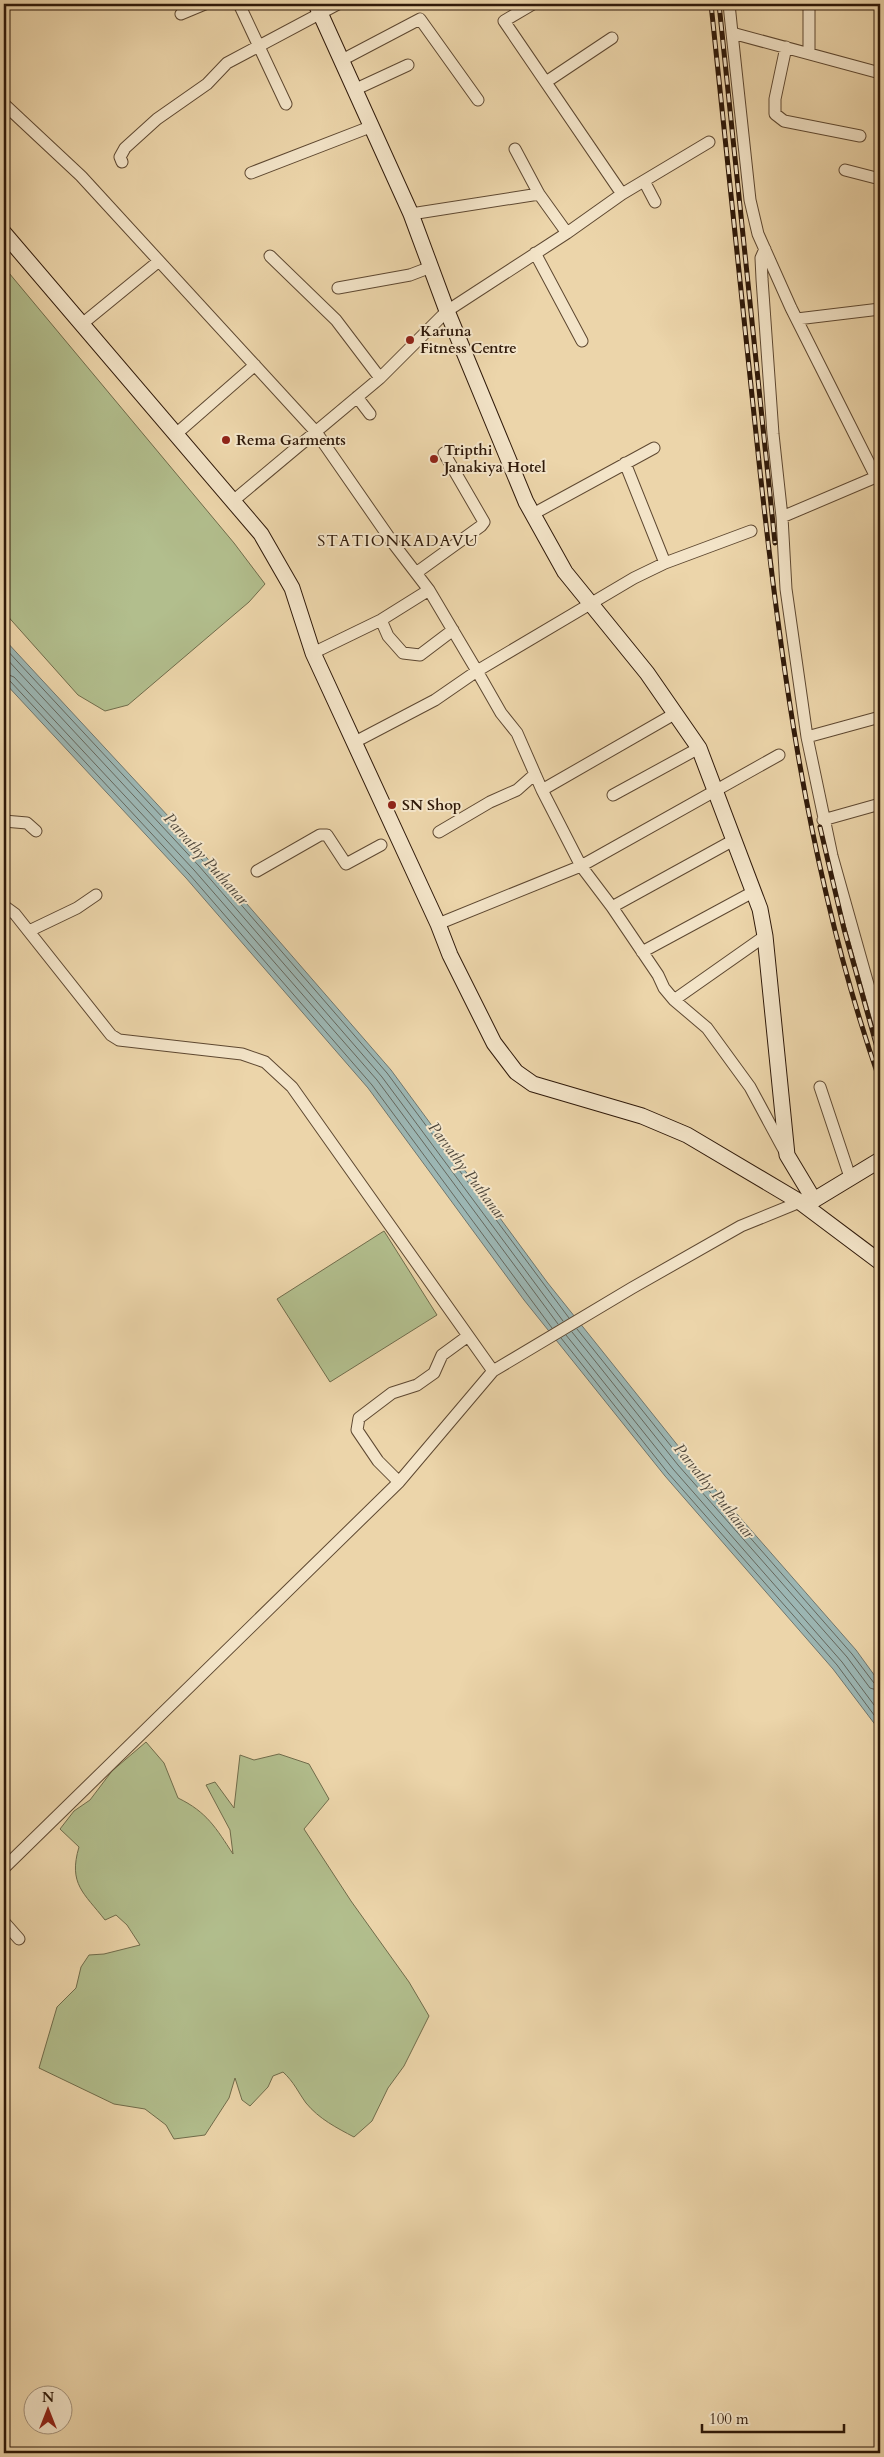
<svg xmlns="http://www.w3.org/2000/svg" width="884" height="2457" viewBox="0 0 884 2457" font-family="Cardo,serif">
  <rect width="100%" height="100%" fill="#ecd5aa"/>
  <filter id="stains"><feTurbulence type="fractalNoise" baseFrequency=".004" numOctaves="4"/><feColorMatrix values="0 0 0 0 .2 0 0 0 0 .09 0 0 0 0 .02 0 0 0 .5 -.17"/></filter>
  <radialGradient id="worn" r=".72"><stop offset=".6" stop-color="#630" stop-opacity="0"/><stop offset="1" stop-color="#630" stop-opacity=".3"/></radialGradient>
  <!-- green -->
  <path fill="#b2be8d" stroke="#706c4b" d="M4,267L234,543L265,584L249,602L128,705L105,711L78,695L4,612Z
    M384,1231L437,1315L330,1382L277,1299Z
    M146,1742L164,1763L178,1798C207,1812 216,1828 233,1854L230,1830L206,1785L215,1782L234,1808L240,1755L254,1760L279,1754L309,1764L329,1799L304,1829L351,1901L409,1982L429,2016L404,2066L388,2088L372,2121L354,2137C337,2128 319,2119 306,2103C298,2092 294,2082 283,2072L273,2076L268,2087L250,2106L242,2100L235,2078L229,2098L205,2135L174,2139L166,2125L145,2109L114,2104L39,2068L57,2007L76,1988L81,1967L89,1955L104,1954L140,1945L127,1925L116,1915L105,1920C84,1893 68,1884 79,1847L60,1829L74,1811L90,1800L112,1771Z"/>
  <!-- water -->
  <path fill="#9cb6b3" stroke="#70776f" d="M4,639L207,858L391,1070L547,1282L687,1457L856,1650L880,1683V1731L833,1669L665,1476L524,1300L368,1088L186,878L4,682Z"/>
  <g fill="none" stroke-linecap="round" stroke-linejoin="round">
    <!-- shore -->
    <path stroke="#66685e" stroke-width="1" d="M4,647L204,862L387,1073L569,1318
      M4,656L199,866L382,1077L563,1321
      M4,673L14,677L194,870L377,1080L558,1324
      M4,679L10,681L189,874L372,1085L552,1328
      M577,1329L683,1461L852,1654L874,1683L880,1685
      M572,1332L678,1465L847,1657L870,1688L880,1691
      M566,1335L673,1469L842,1662L880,1713
      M561,1338L668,1473L837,1665L880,1723"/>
    <!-- street casing -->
    <g stroke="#5e4831" stroke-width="13">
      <path id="street" d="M239,4L286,104
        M533,4L504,21L622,194
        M729,4L732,33L880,73
        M809,4V53
        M181,14L205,4
        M732,33L750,200L758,234L791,308L876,477L880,476
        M786,47L775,99V114L784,121L860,136
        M342,60L420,19L478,100
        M546,82L612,38
        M354,90L408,65
        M4,104L81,176L316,432L393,543L429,590L477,671L634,578L665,563L751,531
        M515,149L539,194L567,233
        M122,162L120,157L125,148L157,119L207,84L227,63L338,4
        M845,170L880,179
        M251,173L370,127
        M644,181L655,202
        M411,214L539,194
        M765,249L761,258L762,279L773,434L782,517L786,589L807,737L832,856L880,1027
        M535,253L582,341
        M270,256L336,320L380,378
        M338,288L410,275L431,267
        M797,319L880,309
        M82,324L159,261
        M357,397L370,414
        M176,434L255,365
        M625,463L665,563
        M233,501L380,378L447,311L567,233L622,194L709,142
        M533,514L654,448
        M782,517L876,477
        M416,573L481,526L484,522L444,453
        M381,620L388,636L403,653L420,655L453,630
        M313,653L381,620L429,590
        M807,737L880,717
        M353,743L435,700L477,671L501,713L517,733L542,790L581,866L612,907L658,975L664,988L674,1000L707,1028L750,1087L785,1152
        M542,790L676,713
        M613,795L699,748
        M823,820L880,804
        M4,821L27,823L36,831
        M439,832L490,802L517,790L535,774
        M257,871L320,835H327L346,864L381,845
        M4,906L15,914L111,1035L119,1040L242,1054L265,1062L292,1087L493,1371
        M612,907L732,841
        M438,924L581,866L779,755
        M29,931L77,908L96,895
        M642,952L753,892
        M674,1000L765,936
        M820,1087L850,1177
        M399,1482L378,1461L357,1430L359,1418L392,1393L417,1385L434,1373L442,1355L468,1336
        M4,1868L399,1482L493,1371L632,1288L741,1226L800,1202
        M4,1922L19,1939"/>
    </g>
    <!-- secondary casing -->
    <g stroke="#2f1909" stroke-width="17">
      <path id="secondary" d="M316,4L411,214L447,311L526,502L565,572L647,673L699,748L760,909L765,936L787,1155L814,1200
        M4,233L261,534L292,588L313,653L438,924L450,955L494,1043L516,1072L533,1084L642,1116L687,1135L800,1202L880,1262
        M804,1202L814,1200L880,1160"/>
    </g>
    <!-- street -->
    <use href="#street" stroke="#f3e4c8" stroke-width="11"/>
    <!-- secondary -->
    <use href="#secondary" stroke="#f3e4c8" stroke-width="15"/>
    <!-- rail casing -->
    <g stroke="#2f1909" stroke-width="5">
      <path id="rail" d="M711,4C726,144 740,284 755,424C778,646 806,870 880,1081
        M719,4L775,543
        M820,827L844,929L880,1058"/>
    </g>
    <!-- rail -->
    <use href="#rail" stroke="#f3e4c8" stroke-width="3" stroke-dasharray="9" stroke-linecap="butt"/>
  </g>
  <!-- markers -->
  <g fill="#8f2418" stroke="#f3e4c8" stroke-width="2">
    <circle cx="410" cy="340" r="5"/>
    <circle cx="226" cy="440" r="5"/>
    <circle cx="434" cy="459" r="5"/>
    <circle cx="392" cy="805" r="5"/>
  </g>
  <g text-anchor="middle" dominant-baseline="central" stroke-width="4" stroke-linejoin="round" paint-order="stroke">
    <!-- poi labels -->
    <g font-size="15" font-weight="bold" fill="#2f1909" stroke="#f3e4c8" text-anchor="start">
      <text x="420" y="331">Karuna<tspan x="420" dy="17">Fitness Centre</tspan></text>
      <text x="236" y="440">Rema Garments</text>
      <text x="444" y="450">Tripthi<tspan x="444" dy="17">Janakiya Hotel</tspan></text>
      <text x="402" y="805">SN Shop</text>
    </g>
    <!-- neighbourhood labels -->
    <g font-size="16" letter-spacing="1" fill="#2f1909" stroke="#f3e4c8">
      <text x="398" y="541">STATIONKADAVU</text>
    </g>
    <!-- water labels -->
    <g font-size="16" font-style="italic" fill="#50483c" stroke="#f3e4c8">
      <text transform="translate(206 859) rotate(48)">Parvathy Puthanar</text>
      <text transform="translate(467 1171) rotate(53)">Parvathy Puthanar</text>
      <text transform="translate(714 1491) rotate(51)">Parvathy Puthanar</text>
    </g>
  </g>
  <!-- margin -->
  <rect width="884" height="2457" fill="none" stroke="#ecd5aa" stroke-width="20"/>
  <rect x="5" y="5" width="874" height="2447" fill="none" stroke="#2f1909" stroke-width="2.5"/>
  <rect x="10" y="10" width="864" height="2437" fill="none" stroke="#2f1909"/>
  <!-- north arrow -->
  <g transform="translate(48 2410)"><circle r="24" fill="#f3e4c8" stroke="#a5937c"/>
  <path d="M0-4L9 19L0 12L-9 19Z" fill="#8f2418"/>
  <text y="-8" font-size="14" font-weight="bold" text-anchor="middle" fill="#2f1909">N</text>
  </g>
  <!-- scale -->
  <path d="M702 2424v8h142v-8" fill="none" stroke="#2f1909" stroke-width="2.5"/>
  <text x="709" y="2424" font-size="15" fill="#2f1909" stroke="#f3e4c8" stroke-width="4" paint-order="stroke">100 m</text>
  <rect width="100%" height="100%" filter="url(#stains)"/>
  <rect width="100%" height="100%" fill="url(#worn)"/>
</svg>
